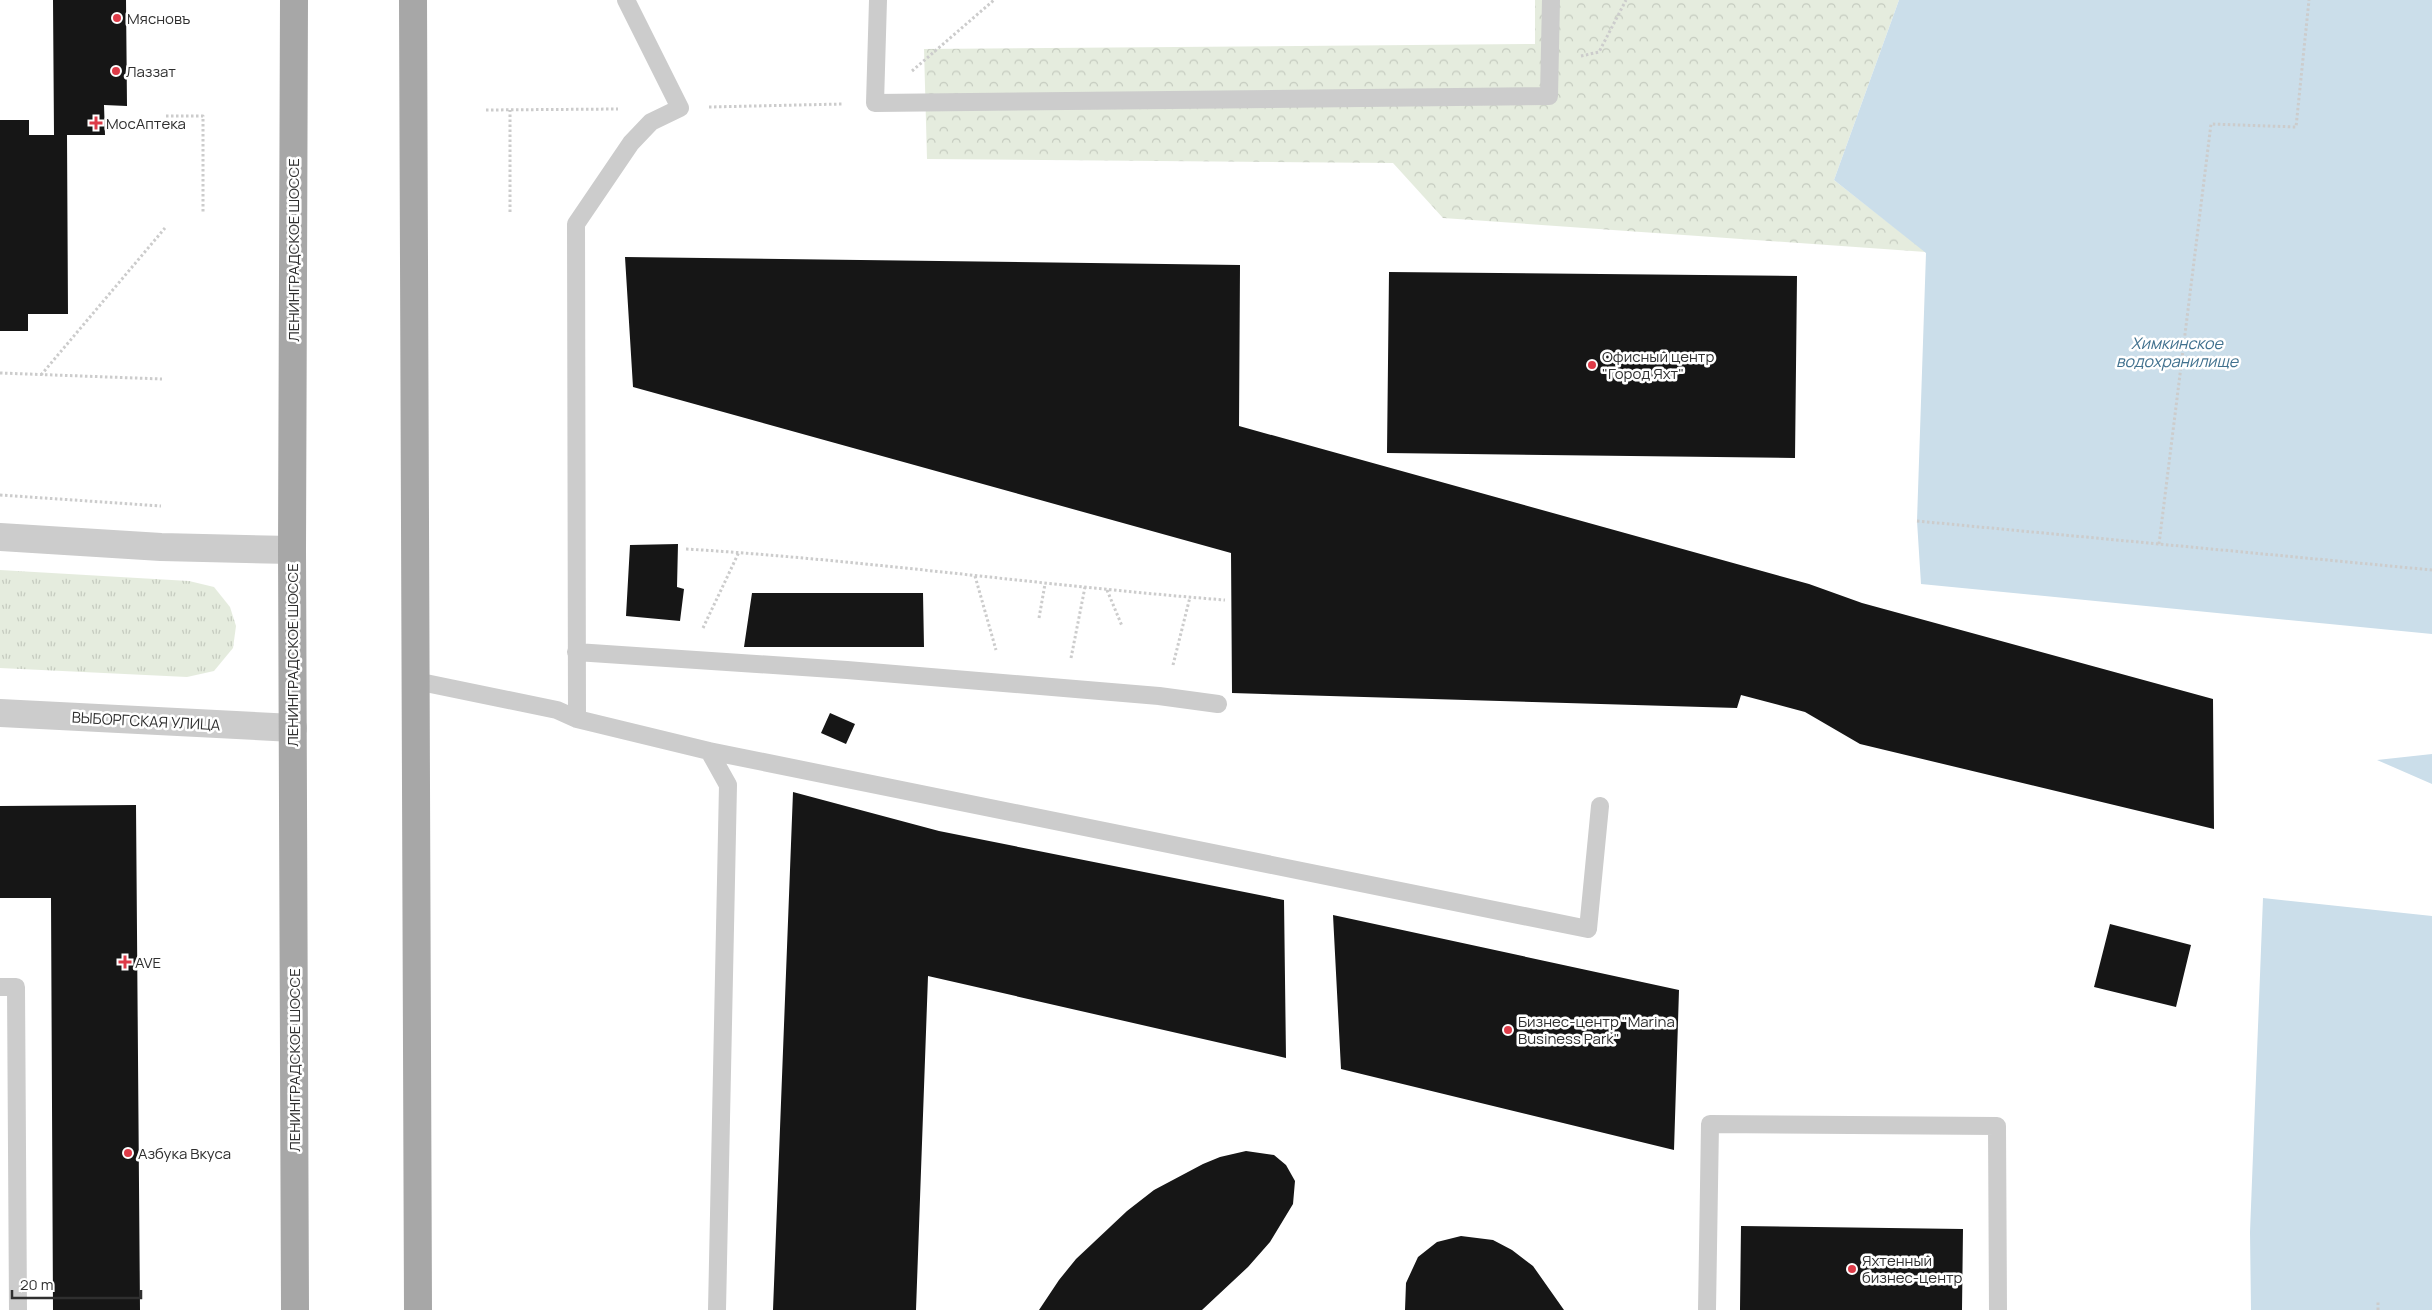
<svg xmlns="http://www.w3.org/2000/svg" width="2432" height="1310" viewBox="0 0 2432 1310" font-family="Manrope,sans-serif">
  <defs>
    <pattern id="grass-tufts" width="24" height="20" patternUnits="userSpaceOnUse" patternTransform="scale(1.25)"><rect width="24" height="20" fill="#e5ecde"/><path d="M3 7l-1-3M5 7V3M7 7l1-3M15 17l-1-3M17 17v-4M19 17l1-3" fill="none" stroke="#c5cbbf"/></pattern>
    <pattern id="forest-crowns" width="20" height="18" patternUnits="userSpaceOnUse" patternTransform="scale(1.25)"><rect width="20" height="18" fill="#e5ecde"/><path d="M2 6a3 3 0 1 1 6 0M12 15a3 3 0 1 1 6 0" fill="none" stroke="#c5cbbf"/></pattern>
  </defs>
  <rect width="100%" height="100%" fill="#fff"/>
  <!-- grass -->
  <path fill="url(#grass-tufts)" d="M0,570L189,581L214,587L230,607L236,626L233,648L214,671L187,677L0,668Z"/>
  <!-- forest -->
  <path fill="url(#forest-crowns)" d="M1535,0H1899L1834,180L1926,252L1443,218L1393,163L927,159L924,49L1535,44Z"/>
  <!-- water -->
  <path fill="#cbdeea" d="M1899,0H2432V634L1921,584L1917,521L1926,253L1834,180Z
    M2432,754V784L2377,760Z
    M2263,898L2432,916V1310H2251L2250,1232Z"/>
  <!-- building -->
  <path fill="#161616" d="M53,0H126L127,106L104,105L105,135H67L68,314H28V331H0V120H29V135H54Z
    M625,257L1240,265L1239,426L1809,584L1862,603L2213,699L2214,829L1860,744L1805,712L1741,695L1737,708L1232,693L1231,553L633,387Z
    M1389,272L1797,276L1795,458L1387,453Z
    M678,544L677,587L684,589L680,621L626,616L630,545Z
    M752,593H923L924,647H744Z
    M830,713L855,724L846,744L821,733Z
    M793,792L939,831L1284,900L1286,1058L928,976L916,1310H773Z
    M136,805L140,1310H53L51,898H0V806Z
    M1333,915L1679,990L1674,1150L1341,1069Z
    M2110,924L2191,945L2176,1007L2094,987Z
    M1246,1151L1274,1155L1286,1165L1295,1181L1293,1204L1270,1242L1248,1267L1202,1310H1039L1059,1280L1076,1259L1127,1211L1154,1190L1203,1164L1220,1157Z
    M1741,1226L1963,1229L1962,1310H1740Z
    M1461,1236L1493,1240L1512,1250L1533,1266L1564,1310H1405L1406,1283L1418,1257L1437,1242Z"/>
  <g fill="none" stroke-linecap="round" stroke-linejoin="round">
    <!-- path -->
    <path stroke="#ccc" stroke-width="3" stroke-dasharray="2.5 2.5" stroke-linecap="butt" d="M1581,56L1599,52L1626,0
      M912,71L994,0
      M709,107L843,104
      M486,110L618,109
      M166,116H203V212
      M510,212V110
      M0,373L162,379
      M41,375L165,228
      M0,495L161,506
      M1917,521L2432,570
      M2159,544L2211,124L2296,127L2309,0
      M686,549C866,560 1045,586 1225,600
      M975,576L996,650
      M1107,590L1122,626
      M1039,618L1045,584
      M703,628L739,552
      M1071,658L1085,587
      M1173,665L1190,597
      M2378,1310V1300"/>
    <!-- service -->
    <path stroke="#ccc" stroke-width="18" d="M878,0L875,103L1549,96L1551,0
      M576,652L847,670L1159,696L1218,704
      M416,681L557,710L577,719L709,751L728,785L717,1310
      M577,719L576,224L631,143L651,122L680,108L626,0
      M709,751L1588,929L1600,806
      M0,987H16L18,1310
      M1707,1310L1710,1124L1997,1126L1998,1310"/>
    <!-- minor -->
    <path stroke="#ccc" stroke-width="28" d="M0,537L161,547L292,550
      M0,713L293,728"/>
    <!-- primary -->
    <path stroke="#a7a7a7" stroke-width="28" d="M294,0L292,550L295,1310
      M413,0L418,1310"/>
  </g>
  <!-- markers -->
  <g fill="#dd3b48" stroke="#fff" stroke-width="2">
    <circle cx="117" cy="18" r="5"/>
    <circle cx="116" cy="71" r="5"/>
    <path d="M93.5 115.5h5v5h5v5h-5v5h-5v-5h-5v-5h5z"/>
    <circle cx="1592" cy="365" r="5"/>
    <path d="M122.5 954.5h5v5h5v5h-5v5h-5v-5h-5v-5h5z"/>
    <circle cx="1508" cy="1030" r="5"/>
    <circle cx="128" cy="1153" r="5"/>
    <circle cx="1852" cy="1269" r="5"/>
  </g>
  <g text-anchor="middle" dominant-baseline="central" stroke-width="5" stroke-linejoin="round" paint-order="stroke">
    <!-- poi labels -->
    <g font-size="15" fill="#2f2f2f" stroke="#fff" text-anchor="start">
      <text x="127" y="18">Мясновъ</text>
      <text x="126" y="71">Лаззат</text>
      <text x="106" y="123">МосАптека</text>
      <text x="1602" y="356">Офисный центр<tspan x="1602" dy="17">"Город Яхт"</tspan></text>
      <text x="135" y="962">AVE</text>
      <text x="1518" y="1021">Бизнес-центр "Marina<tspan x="1518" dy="17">Business Park"</tspan></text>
      <text x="138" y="1153">Азбука Вкуса</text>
      <text x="1862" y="1260">Яхтенный<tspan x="1862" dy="17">бизнес-центр</tspan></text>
    </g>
    <!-- street labels -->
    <g font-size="15" fill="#2f2f2f" stroke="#fff">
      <text transform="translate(293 250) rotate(-90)">ЛЕНИНГРАДСКОЕ ШОССЕ</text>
      <text transform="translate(292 655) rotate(-90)">ЛЕНИНГРАДСКОЕ ШОССЕ</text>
      <text transform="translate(146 721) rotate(3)">ВЫБОРГСКАЯ УЛИЦА</text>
      <text transform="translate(294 1060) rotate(-90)">ЛЕНИНГРАДСКОЕ ШОССЕ</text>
    </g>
    <!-- water labels -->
    <g font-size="16" font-style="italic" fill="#41718e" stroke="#fff">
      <text x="2177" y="343">Химкинское<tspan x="2177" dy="18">водохранилище</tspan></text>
    </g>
  </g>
  <!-- scale -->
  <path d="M12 1290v8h129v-8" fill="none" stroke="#2f2f2f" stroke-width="2.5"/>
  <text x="20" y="1290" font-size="15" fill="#2f2f2f" stroke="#ffffff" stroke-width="4" paint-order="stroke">20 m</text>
</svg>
